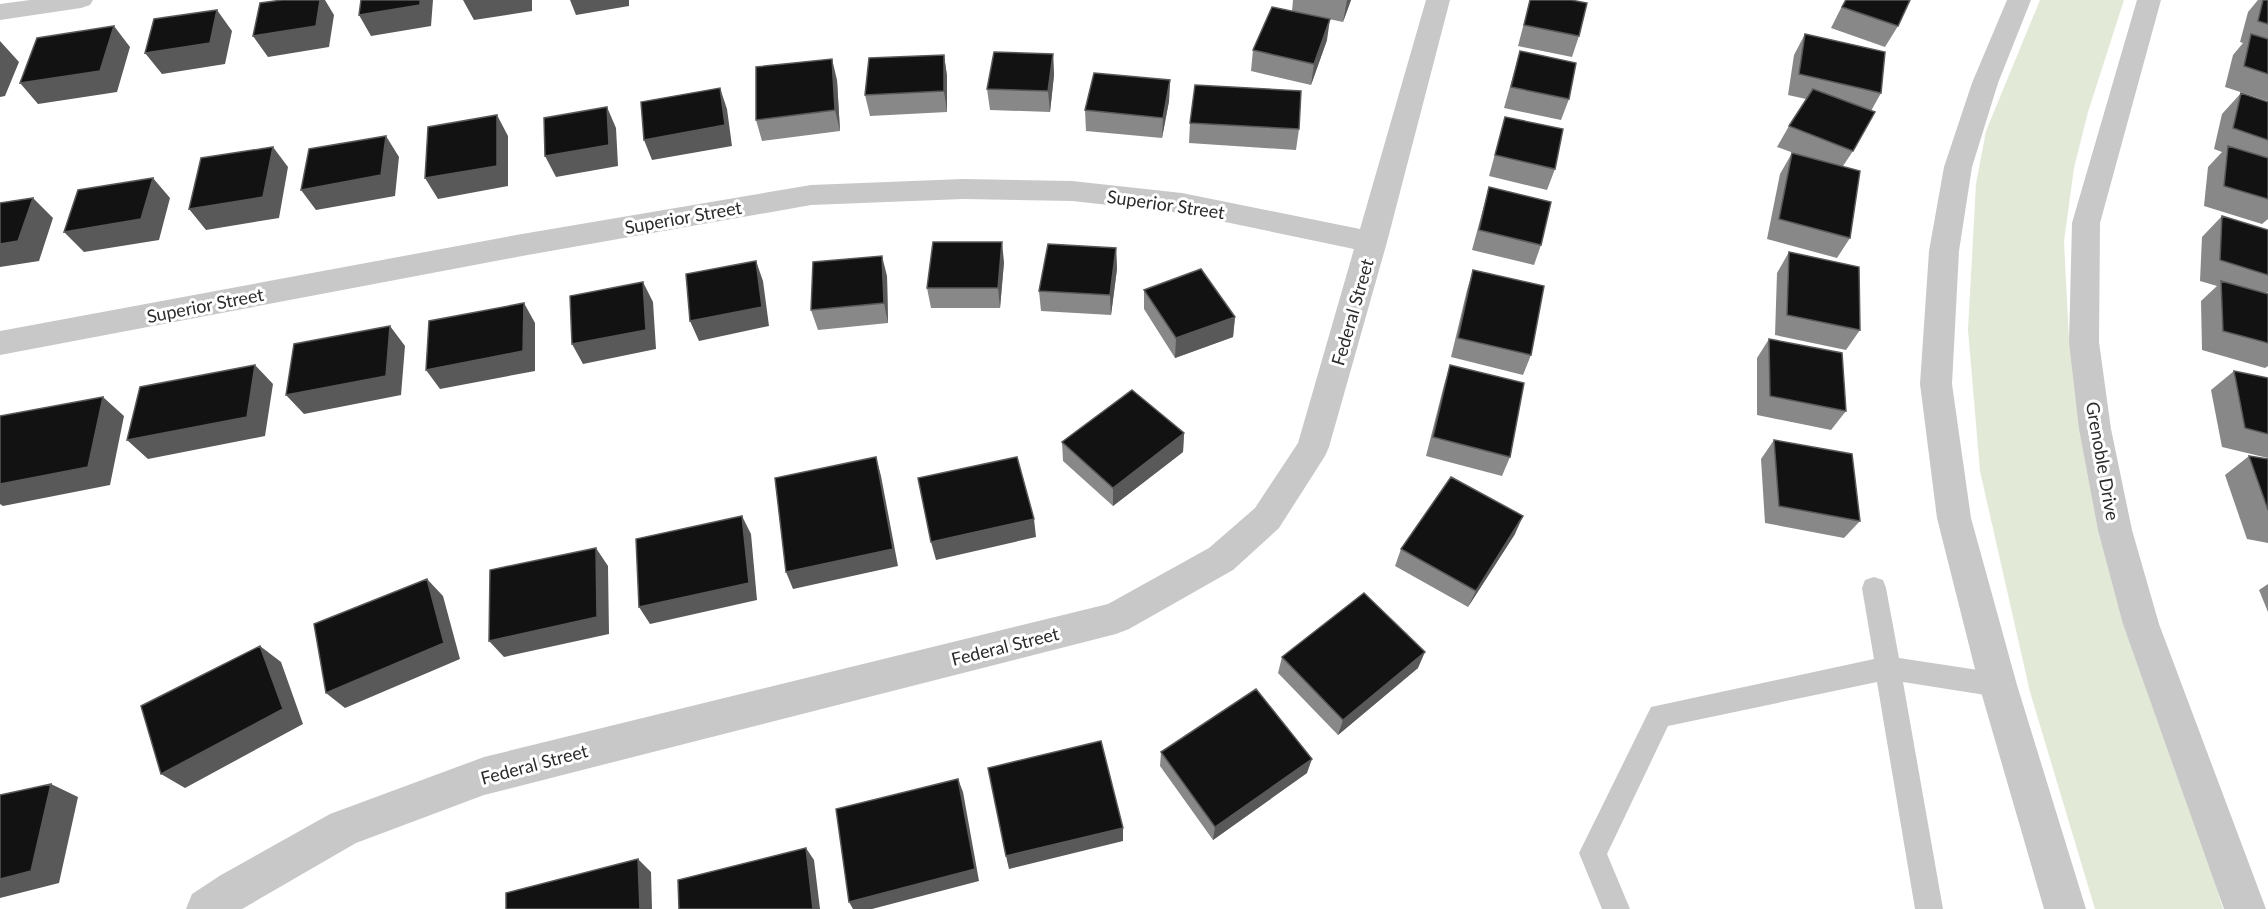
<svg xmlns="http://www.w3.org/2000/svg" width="2268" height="909" viewBox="0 0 2268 909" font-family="Lato,sans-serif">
  <rect width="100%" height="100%" fill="#fff"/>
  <!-- green -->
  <path fill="#e2ead7" d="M2040,0H2124L2088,112L2074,168L2064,241L2069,339L2085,453L2223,909H2095L2030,692L1980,471L1968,330L1976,184L1986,131Z"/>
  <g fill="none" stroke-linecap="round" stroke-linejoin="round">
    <!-- service -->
    <path fill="#c8c8c8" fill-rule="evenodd" d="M1874,577L1883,580L1886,588L1899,658L1998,673L2007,677L2011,685L2007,693L1998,697L1903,682L1943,909H1915L1877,682L1668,726L1607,854L1630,909H1602L1579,853L1651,707L1874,659L1862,588L1865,580Z"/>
    <!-- minor -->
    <path fill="#c8c8c8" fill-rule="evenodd" d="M30,0H93L90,5L81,8L0,20V4Z
      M1426,0H1450L1387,242L1329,447L1325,456L1279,528L1233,570L1129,629L1116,634L484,795L356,843L242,909H186L192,894L221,875L330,814L484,757L1108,604L1209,548L1255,508L1298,443L1354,249L1182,213L1072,201L963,199L811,205L522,256L0,355V331L522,234L811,185L963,179L1072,181L1182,193L1360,229Z
      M2007,0H2031L1998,83L1972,167L1959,251L1952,384L1971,518L2017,685L2086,909H2044L1979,685L1937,518L1920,384L1929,251L1944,167L1972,83Z
      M2137,0H2161L2100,223L2099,342L2111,429L2132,530L2159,624L2266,909H2224L2123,624L2098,530L2079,429L2069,342L2072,223Z"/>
  </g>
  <!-- wall -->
  <path fill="#888" d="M1293,0H1351L1343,22L1315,16L1327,40L1311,85L1251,71L1253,50L1292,11Z
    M1530,0L1579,36L1572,57L1518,46Z
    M1845,0H1910L1898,26L1885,47L1831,28Z
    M2258,0H2268V101L2225,87L2233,55L2243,43L2240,42L2248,12Z
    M1805,34L1881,93L1871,111L1853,151L1843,166L1850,238L1837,258L1767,239L1780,174L1792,153L1799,155L1777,147L1789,126L1806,99L1788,95L1794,55Z
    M1520,51L1569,99L1561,120L1504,108Z
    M1053,54L1054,75L1050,112L990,110L987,89Z
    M944,55L947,76V112L870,116L865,95Z
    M837,80L840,131L762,141L756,120Z
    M1170,80L1169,101L1162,138L1086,131L1085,110Z
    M2241,93L2268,102V219L2262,224L2204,206L2208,167L2222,152L2214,149L2222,114Z
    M1505,117L1555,169L1547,190L1489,176Z
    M1190,123L1299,129L1296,150L1189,143Z
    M1489,187L1541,245L1534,265L1472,250Z
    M2222,216L2268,230V292L2266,294H2268V366L2265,368L2202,350L2201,301L2217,286L2200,281L2202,237Z
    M1116,248L1117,269L1111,315L1041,311L1039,291Z
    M1789,252L1860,330L1846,350L1775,335L1777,273Z
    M1004,262L1000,308H931L927,288Z
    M1473,270L1531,355L1523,375L1451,357L1467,290Z
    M887,276L888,323L818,330L811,310Z
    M1144,290L1235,317L1233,337L1175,358L1144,309Z
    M1769,339L1846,411L1831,430L1757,415V358Z
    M1450,365L1510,457L1502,476L1426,456L1444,385Z
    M2234,371L2268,378V458L2222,447L2211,390Z
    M1184,433L1183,452L1113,506L1063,461L1062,442Z
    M1774,440L1860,521L1844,538L1765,523L1761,459Z
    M2249,456L2268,459V543L2247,539L2225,475Z
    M1515,534L1468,607L1395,566L1401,549Z
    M2268,584V612L2259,590Z
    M1282,657L1418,668L1338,735L1278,673Z
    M1161,752L1307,773L1213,840L1160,766Z"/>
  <!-- shaded-wall -->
  <path fill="#595959" d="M320,0H325L334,15L329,47L268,57L253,36Z
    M420,0H433L431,26L371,36L359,15Z
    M463,0H532V11L474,20Z
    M570,0H629V6L576,15Z
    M1347,0H1351L1343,22Z
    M217,10L232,31L225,64L162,74L145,53Z
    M1330,19L1327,40L1311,85L1314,64Z
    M114,26L130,47L117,92L38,104L20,83Z
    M0,41L19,62L5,96L0,97Z
    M1053,54L1054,75L1050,112L1048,91Z
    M944,55L947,76V112L944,91Z
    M832,59L837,80L840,131L835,110Z
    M1170,80L1169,101L1162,138L1163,118Z
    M720,88L727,109L732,146L652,160L644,140Z
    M607,107L616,128L618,166L556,177L545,156Z
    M497,115L508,136V186L438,199L425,178Z
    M386,136L399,157L395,196L316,210L301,190Z
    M273,147L288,167L279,218L206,230L189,209Z
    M153,178L170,198L159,240L84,252L64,232Z
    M33,198L53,218L39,261L0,267V244Z
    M1002,242L1004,262L1000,308L998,288Z
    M1116,248L1117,269L1111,315L1110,295Z
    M882,256L887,276L888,323L884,303Z
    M756,261L763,281L769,326L699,341L690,321Z
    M643,282L653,302L656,349L583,364L572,344Z
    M524,303L535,323V371L440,389L426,370Z
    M1235,317L1233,337L1175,358L1176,338Z
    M390,326L405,346L401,395L304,414L286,395Z
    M255,365L273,384L265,436L148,459L127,440Z
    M103,397L124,416L110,485L3,506L0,504V484Z
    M1184,433L1183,452L1113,506V488Z
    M876,457L881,476L898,566L793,589L786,572Z
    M742,516L751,534L757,600L650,624L639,607Z
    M1523,516L1515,534L1468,607L1476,591Z
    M1034,519L1036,537L936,560L931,542Z
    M596,548L608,566L609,634L504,657L489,641Z
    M427,579L443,596L460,659L345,708L326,693Z
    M260,646L281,662L303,724L185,788L161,774Z
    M1425,652L1418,668L1338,735L1343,720Z
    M1312,759L1307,773L1213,840L1215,827Z
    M958,779L963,792L979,881L872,909H853L849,902Z
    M51,784L78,797L59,883L0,898V879Z
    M1123,828V841L1009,869L1006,856Z
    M806,848L814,860L820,909H813Z
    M638,859L651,872L652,909H640Z"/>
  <!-- building -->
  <path fill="#121212" stroke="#595959" stroke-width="1.5" d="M282,0H320L316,26L253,36L260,3Z
    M361,0H420V5L359,15Z
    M1530,0H1571L1587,3L1579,36L1524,25Z
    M1846,0H1910L1898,26L1842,7Z
    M2263,0H2268V24L2258,21Z
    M1272,7L1330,19L1314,64L1253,50Z
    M217,10L210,43L145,53L154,19Z
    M114,26L100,71L20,83L37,38Z
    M1805,34L1885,52L1881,93L1799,74Z
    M2251,34L2268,39V74L2244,66Z
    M1520,51L1576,63L1569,99L1511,87Z
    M994,52L1053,54L1048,91L987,89Z
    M944,55V91L865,95L869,58Z
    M832,59L835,110L756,120V67Z
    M1094,73L1170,80L1163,118L1085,110Z
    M1195,85L1301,91L1299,129L1190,123Z
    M720,88L725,125L644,140L641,102Z
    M1813,89L1875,112L1853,151L1789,126Z
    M2241,93L2268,102V140L2233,128Z
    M607,107L609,145L545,156L544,118Z
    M497,115V166L425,178L428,127Z
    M1505,117L1563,129L1555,169L1495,155Z
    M386,136L381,175L301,190L309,149Z
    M2228,146L2268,158V199L2224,186Z
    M273,147L263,197L189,209L201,158Z
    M1792,153L1860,171L1850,238L1779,219Z
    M153,178L141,219L64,232L78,190Z
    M1489,187L1551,202L1541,245L1479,230Z
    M33,198L18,241L0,244V203Z
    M2222,216L2268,230V275L2220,260Z
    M933,242H1002L998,288H927Z
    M1048,244L1116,248L1110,295L1039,291Z
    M1789,252L1859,267L1860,330L1787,315Z
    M882,256L884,303L811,310L813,262Z
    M756,261L762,307L690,321L686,274Z
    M1201,269L1235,317L1176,338L1144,290Z
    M1473,270L1544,286L1531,355L1458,338Z
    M2221,281L2268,294V343L2223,331Z
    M643,282L646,330L572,344L570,296Z
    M524,303L523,351L426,370L429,321Z
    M390,326L386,376L286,395L294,344Z
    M1769,339L1842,353L1846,411L1770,396Z
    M255,365L247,417L127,440L140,387Z
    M1450,365L1524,383L1510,457L1433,437Z
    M2234,371L2268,378V434L2245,428Z
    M1132,390L1184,433L1113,488L1062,442Z
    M103,397L88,467L0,484V416Z
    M1774,440L1852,454L1860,521L1779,506Z
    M2249,456L2268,459V510Z
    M876,457L893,549L786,572L775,478Z
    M1017,457L1034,519L931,542L918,478Z
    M1451,477L1523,516L1476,591L1401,549Z
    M742,516L749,583L639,607L636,539Z
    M596,548L597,617L489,641L490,570Z
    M427,579L444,643L326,693L314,624Z
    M1364,593L1425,652L1343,720L1282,657Z
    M260,646L283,709L161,774L141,706Z
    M1256,689L1312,759L1215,827L1161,752Z
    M1101,741L1123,828L1006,856L988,768Z
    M958,779L975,869L849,902L836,809Z
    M51,784L31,871L0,879V795Z
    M806,848L813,909H679L678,880Z
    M638,859L640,909H506V893Z"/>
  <g text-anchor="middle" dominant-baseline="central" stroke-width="6" stroke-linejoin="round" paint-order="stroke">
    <!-- street labels -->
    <g font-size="18" fill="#2b2b2b" stroke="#fff">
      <text transform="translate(1166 204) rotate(8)">Superior Street</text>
      <text transform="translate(683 217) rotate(-10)">Superior Street</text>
      <text transform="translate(205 305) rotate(-11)">Superior Street</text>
      <text transform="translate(1352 312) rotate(-74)">Federal Street</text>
      <text transform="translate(2103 461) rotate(80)">Grenoble Drive</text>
      <text transform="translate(1005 646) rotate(-14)">Federal Street</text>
      <text transform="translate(534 764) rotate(-15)">Federal Street</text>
    </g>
  </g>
</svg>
